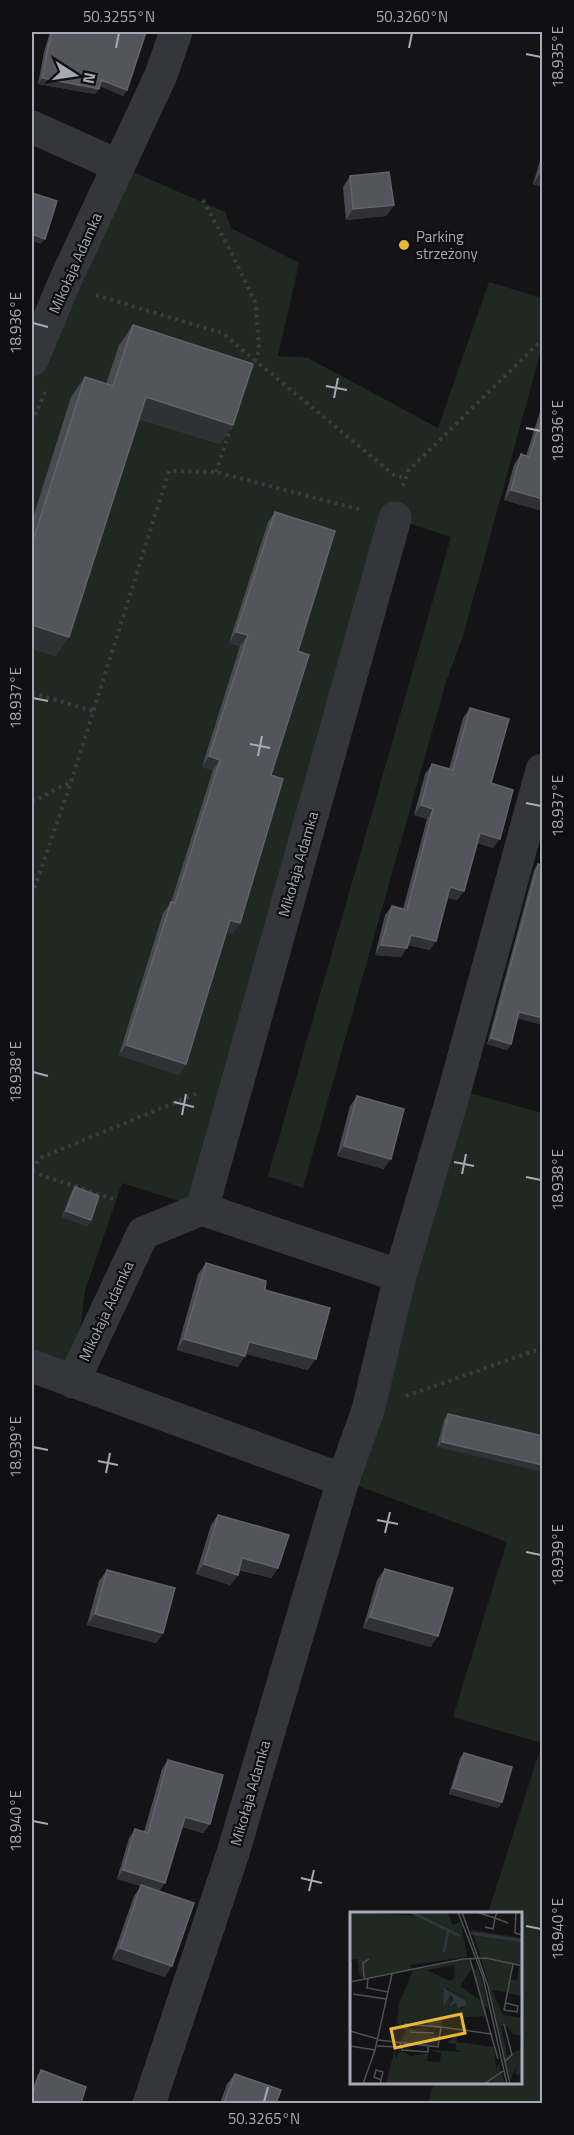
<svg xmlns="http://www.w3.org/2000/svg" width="574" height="2135" viewBox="0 0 574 2135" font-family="'Titillium Web',sans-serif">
  <rect width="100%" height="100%" fill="#141416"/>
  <!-- green -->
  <path fill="#202822" d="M119,166L225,212L231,228L299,263L278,356L308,358L438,428L489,282L542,298V346L463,636L446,682L303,1188L268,1176L451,537L395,519L198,1207L122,1183L85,1291L73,1382L32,1366V360Z
    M455,1089L542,1113V2103H428L434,2083L522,2082V1913H488L542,1743L453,1717L507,1542L343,1480Z"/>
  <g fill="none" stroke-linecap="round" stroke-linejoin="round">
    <!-- path -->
    <path stroke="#3b3d42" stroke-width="4" stroke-dasharray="3 4.5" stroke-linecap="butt" d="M203,200L230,250L256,304L259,351L251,368
      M96,295L222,333L394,475L405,478
      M32,422L45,392
      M216,472L231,426
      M403,486L408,471L542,340
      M32,693L93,711
      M32,802L70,782
      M32,875L37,878
      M32,895L71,782L169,471L216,472L362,510
      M32,1170L40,1158L198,1093
      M32,1172L116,1200
      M406,1396L542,1348"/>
    <!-- minor -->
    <path stroke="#35363b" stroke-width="33" d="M32,127L119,166
      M32,360L64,283L161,75L176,32
      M202,1209L395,518
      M32,1366L343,1480L233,1853L149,2104
      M73,1382L143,1233L202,1209L400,1276
      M343,1480L368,1410L400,1276L455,1089L542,770"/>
  </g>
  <!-- wall -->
  <path fill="#4a4b51" d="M50,32H146L127,90L123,96L100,86L95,94L38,84L44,52Z
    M543,151V187L533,184Z
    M350,176L394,205L386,216L346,220L343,187Z
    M133,325L220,444L139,419L56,656L32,649V521L71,397L85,377L106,384L119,345Z
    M543,402V511L504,500L514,465L521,454L526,456Z
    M275,512L298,651L240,923L232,933L227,932L186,1064L179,1075L119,1055L163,913L171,902L213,770L202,767L240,646L229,643L268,522Z
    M470,708L491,783L493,848L477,843L464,891L457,900L448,898L430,950L408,945L401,957L375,955L385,915L392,906L403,909L427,819L414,815L425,774L432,764L449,769L463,718Z
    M538,864L543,866V1025L518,1018L511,1044L507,1050L487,1044L534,870Z
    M357,1096L384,1169L337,1156L350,1106Z
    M75,1187L91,1220L87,1226L62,1217L71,1193Z
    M206,1263L265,1290L308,1370L246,1354L238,1367L177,1350L198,1274Z
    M448,1414L543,1436L437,1447L444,1420Z
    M218,1515L278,1568L271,1578L239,1570L238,1575L230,1585L196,1574L211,1525Z
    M385,1569L431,1647L363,1628L377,1580Z
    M107,1570L163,1633L156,1643L87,1625L99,1581Z
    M464,1753L502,1802L498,1808L449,1794L460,1758Z
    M168,1760L210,1824L203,1833L182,1827L159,1891L165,1977L112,1959L134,1896L141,1886L117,1879L129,1838L135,1829L144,1832L162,1769Z
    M41,2070L32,2103V2091L37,2076Z
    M235,2074L276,2103H220L227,2084Z"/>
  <!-- shaded-wall -->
  <path fill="#303135" d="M42,78L99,89L95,94L38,84Z
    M101,80L127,90L123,96L97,85Z
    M540,174H543V187L533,184Z
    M394,205L386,216L346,220L353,209Z
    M32,234L45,239L41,244L32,241Z
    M146,397L233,425L220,444L133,417Z
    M511,490L543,499V511L504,500Z
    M32,625L69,637L56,656L32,649Z
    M236,632L248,635L240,646L229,643Z
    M209,756L220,760L213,770L202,767Z
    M421,805L433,809L427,819L414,815Z
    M480,833L500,839L493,848L473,842Z
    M450,887L464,891L457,900L444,897Z
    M230,920L240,923L232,933L223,931Z
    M411,935L436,941L430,950L404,944Z
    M381,945L407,948L401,957L375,955Z
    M519,1012L543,1018V1025L515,1018Z
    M491,1038L511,1044L507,1050L487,1044Z
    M126,1045L186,1064L179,1075L119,1055Z
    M344,1146L391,1159L384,1169L337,1156Z
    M66,1211L91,1220L87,1226L62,1217Z
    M184,1339L245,1356L238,1367L177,1350Z
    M249,1342L316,1359L308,1370L242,1353Z
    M442,1442L543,1465V1472L437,1447Z
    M242,1558L278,1568L271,1578L235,1568Z
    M204,1564L238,1575L230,1585L196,1574Z
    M95,1614L163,1633L156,1643L87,1625Z
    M370,1617L438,1636L431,1647L363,1628Z
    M453,1788L502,1802L498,1808L449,1794Z
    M185,1817L210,1824L203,1833L179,1826Z
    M123,1870L165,1883L159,1892L117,1879Z
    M120,1948L172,1966L165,1977L112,1959Z"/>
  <!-- building -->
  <path fill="#54555c" stroke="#61636a" stroke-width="1.5" d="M52,32H146L127,90L101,80L99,89L42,78L48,47Z
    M389,172L394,205L353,209L350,176Z
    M32,193L57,201L45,239L32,234Z
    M133,325L253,364L233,425L146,397L69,637L32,625V544L85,377L113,386Z
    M543,414V499L511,490L521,454L529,457Z
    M275,512L335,531L298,651L309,655L271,775L283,779L240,923L230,920L186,1064L126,1045L171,902L175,903L220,760L209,756L248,635L236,632Z
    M470,708L509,719L491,783L513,790L500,839L480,833L464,891L450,887L436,941L411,935L407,948L381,945L392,906L407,910L433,809L421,805L432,764L453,770Z
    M538,864L543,866V1018L519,1012L511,1044L491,1038Z
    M357,1096L404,1109L391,1159L344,1146Z
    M75,1187L99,1196L91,1220L66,1211Z
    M206,1263L266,1281L265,1290L330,1308L316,1359L249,1342L245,1356L184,1339Z
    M448,1414L543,1436V1465L442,1442Z
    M218,1515L289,1535L278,1568L242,1558L238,1575L204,1564Z
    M385,1569L453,1588L438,1636L370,1617Z
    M107,1570L175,1588L163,1633L95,1614Z
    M464,1753L512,1767L502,1802L453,1788Z
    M168,1760L223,1775L210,1824L185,1817L165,1883L123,1870L135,1829L148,1833Z
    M141,1885L194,1903L172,1966L120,1948Z
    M41,2070L86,2087L81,2103H32V2096Z
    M235,2074L281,2090L276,2103H224Z"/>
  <!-- ticks -->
  <path fill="none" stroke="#a6aab6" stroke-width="2" d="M116,48L119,33M409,48L412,33M526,54L541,57M33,323L48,327M326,386L347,390M334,398L338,378M526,428L541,431M33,698L48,701M250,744L270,748M258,756L262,736M526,803L541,806M33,1072L48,1076M174,1102L194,1107M182,1115L186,1094M454,1162L474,1166M462,1174L466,1154M526,1177L541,1180M33,1447L48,1450M98,1461L118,1465M106,1473L110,1453M377,1520L398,1524M385,1533L390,1512M526,1552L541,1555M33,1821L48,1824M301,1878L322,1883M309,1891L314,1870M526,1926L541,1929M264,2102L268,2087"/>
  <!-- markers -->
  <circle fill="#ebb737" stroke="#0f0f11" stroke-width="2" cx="404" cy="245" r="6"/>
  <g text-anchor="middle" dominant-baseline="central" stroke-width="4.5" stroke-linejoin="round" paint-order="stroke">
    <!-- poi labels -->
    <g font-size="15" fill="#a6aab6" stroke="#0f0f11" text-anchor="start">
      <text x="416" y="236">Parking<tspan x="416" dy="17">strzeżony</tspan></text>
    </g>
    <!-- street labels -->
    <g font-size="15" fill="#a6aab6" stroke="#0f0f11">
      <text transform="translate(75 263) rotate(-66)">Mikołaja Adamka</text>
      <text transform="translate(298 864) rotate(-74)">Mikołaja Adamka</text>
      <text transform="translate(106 1311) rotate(-65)">Mikołaja Adamka</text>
      <text transform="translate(250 1793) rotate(-74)">Mikołaja Adamka</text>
    </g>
  </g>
  <!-- overview -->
  <g transform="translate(350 1912)">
    <rect width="172" height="172" fill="#141416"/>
    <path d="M0,0L71,4L63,0H97L103,13L111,10L117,45L60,53L62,57L14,66L9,62L7,47L0,48ZM122,18L172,26V54L162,53L157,80L142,78L153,103L172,106V124L163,122L156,113L151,114L157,143L172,137V172L169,169L171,164L165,162L168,150L160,169L138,69ZM117,47L126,59L125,49L131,65L139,97L135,94L137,104L99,106L92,109L91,115L78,114V109L52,111L53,116L82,118L60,119L90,124L88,135L50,131L56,119L47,110L49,92L63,58ZM105,53L104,66L100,69L77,58ZM122,56L131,89L110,74ZM96,76L115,88L116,93L111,97L105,91L102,94L101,82L92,94ZM164,54L172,55V84L158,81L160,68H167L169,55ZM106,122L107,130L144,135L146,157L149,152L155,172H36L45,136L46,147L49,138L61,144L78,141L77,149L90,150L91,141L81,138L113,140L106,138V132L97,131Z" fill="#202822" fill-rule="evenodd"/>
    <path d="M94,76L115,88L117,93L109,96L105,91L101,94H99L103,88L101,82L93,95Z" fill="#2e363e"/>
    <path fill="none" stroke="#2e363e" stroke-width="3" d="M61,0L110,24M121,21L173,29M94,40L98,19"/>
    <path fill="none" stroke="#4e5056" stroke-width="1.5" d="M108,0L133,65L157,172M112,0L138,74L160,172M126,0L145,6L147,0M166,0L165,21L172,23M135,15L143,17L145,6L158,11M120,47L148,147M14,67L13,51L19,47M18,67L17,76L38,80M0,70L113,47L136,46L173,54M3,82L36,87M156,91L168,94L167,100L154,98L163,52M54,112L91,115M154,112L162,143L154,150M0,115L1,50M0,119L28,127M60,120L84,121M28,128L88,135L91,115L142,122M50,131L52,138L78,140V135M0,134L25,138M27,134L49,135M13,172L25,138L42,62M30,172L33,160L26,158L24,165L31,168M134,172L153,159"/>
    <path fill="#ebb737" fill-opacity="0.15" stroke="#ebb737" stroke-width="3" d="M111,102L115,121L45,136L41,117Z"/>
    <rect width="172" height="172" fill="none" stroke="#a6aab6" stroke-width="3"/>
  </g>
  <!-- border -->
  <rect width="574" height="2135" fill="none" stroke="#0f0f11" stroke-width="66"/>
  <!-- north arrow -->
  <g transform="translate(75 75) rotate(102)" stroke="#0f0f11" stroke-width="4.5" paint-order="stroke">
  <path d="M0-4.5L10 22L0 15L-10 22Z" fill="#a6aab6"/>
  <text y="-9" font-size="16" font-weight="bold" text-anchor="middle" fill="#a6aab6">N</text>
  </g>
  <rect x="33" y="33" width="508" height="2069" fill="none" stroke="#a6aab6" stroke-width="2"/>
  <g font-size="15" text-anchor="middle" fill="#a6aab6">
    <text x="119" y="22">50.3255°N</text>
    <text x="412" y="22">50.3260°N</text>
    <text transform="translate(558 57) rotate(-90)" y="5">18.935°E</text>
    <text transform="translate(16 323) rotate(-90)" y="5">18.936°E</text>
    <text transform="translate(558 431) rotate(-90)" y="5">18.936°E</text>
    <text transform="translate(16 698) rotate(-90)" y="5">18.937°E</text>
    <text transform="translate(558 806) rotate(-90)" y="5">18.937°E</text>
    <text transform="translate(16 1072) rotate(-90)" y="5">18.938°E</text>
    <text transform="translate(558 1180) rotate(-90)" y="5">18.938°E</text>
    <text transform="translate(16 1447) rotate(-90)" y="5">18.939°E</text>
    <text transform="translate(558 1555) rotate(-90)" y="5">18.939°E</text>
    <text transform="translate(16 1821) rotate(-90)" y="5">18.940°E</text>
    <text transform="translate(558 1929) rotate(-90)" y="5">18.940°E</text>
    <text x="264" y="2124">50.3265°N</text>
  </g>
</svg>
